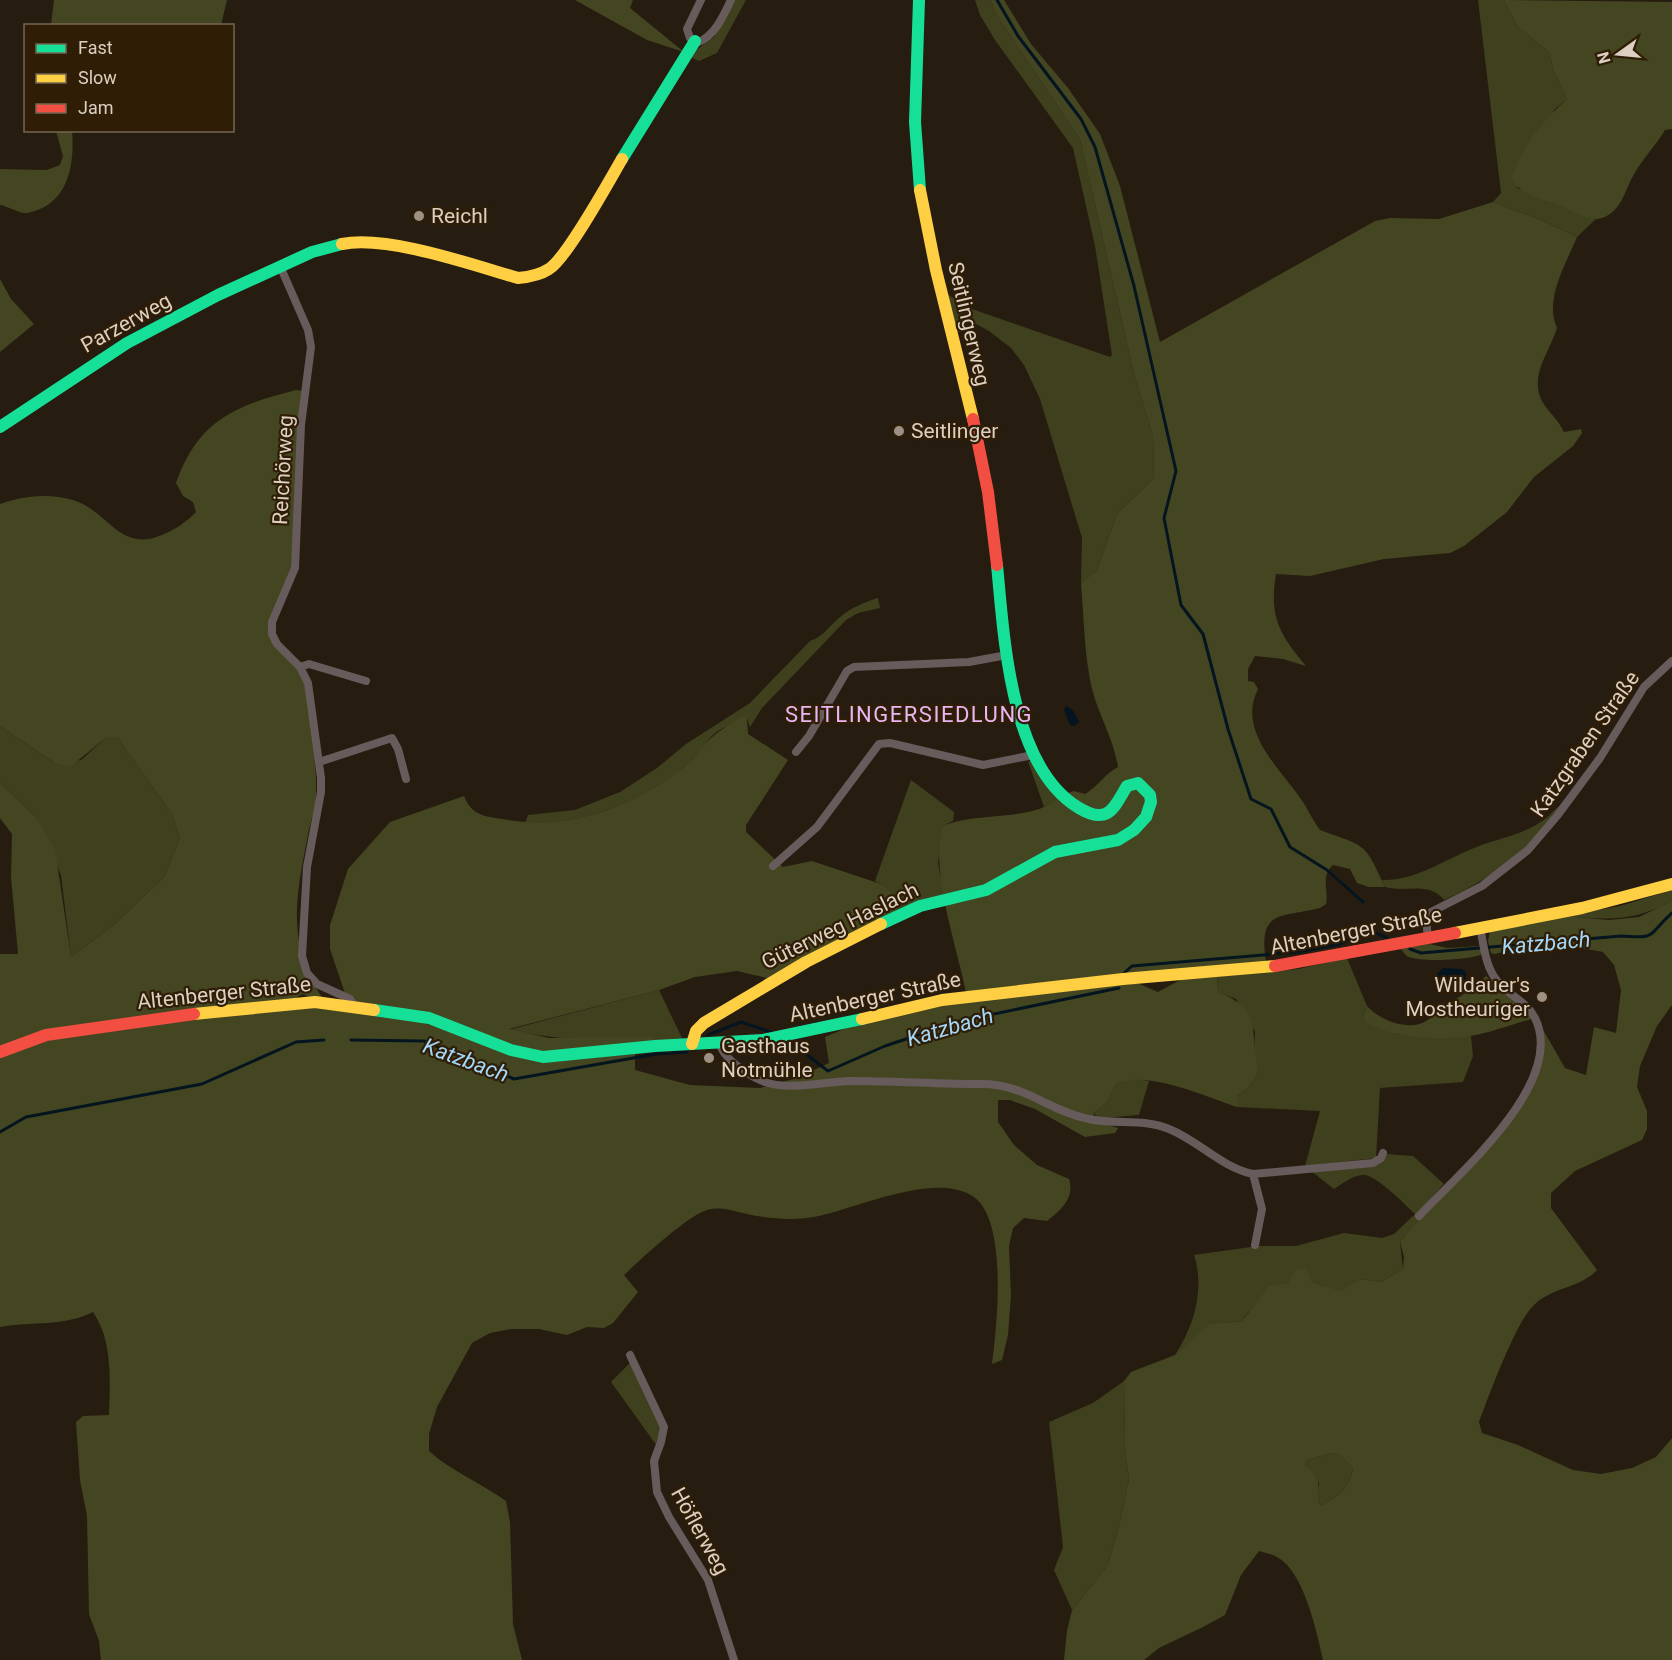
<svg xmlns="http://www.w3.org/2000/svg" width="1672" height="1660" viewBox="0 0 1672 1660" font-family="Roboto,sans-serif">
  <rect width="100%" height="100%" fill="#261c10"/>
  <!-- green -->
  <path fill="#3f401e" d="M735,0H746L717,53L699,61L688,56L714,37Z
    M975,0H991L995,13L1080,139L1134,374L1153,436L1154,478L1117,514L1097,570L1081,583L1082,538L1040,399L1024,365L1011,348L989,331L976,324L968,323L955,335L945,293L972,309L1110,357L1112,355L1095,246L1073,148L995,40L980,15Z
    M1478,0H1504L1518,27L1550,53L1553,70L1567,99L1554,110L1517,188L1596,219L1577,237L1541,220L1493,202L1501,193Z
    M878,598L880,608L858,613L846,620L762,708L750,727L747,718C738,722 726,726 718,731C706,739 700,753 690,762C645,801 585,825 525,823L528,815L575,810L620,792L657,768L686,744L750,703L810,641C823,637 829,626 840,617C851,608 864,602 878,598Z
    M0,726L55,763L81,760L107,737H117L172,814L180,838L165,876L114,925L71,957L61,875L35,816L0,783Z
    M1028,761H1032L1061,798L1044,807Z
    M911,780L954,812L953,821L943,826L938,864L945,897L902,910L881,884L875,881Z
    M1560,805C1532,849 1491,879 1444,900C1429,881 1406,893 1385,887L1382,880C1415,881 1444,860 1474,848C1495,839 1519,836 1539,823C1547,819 1553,811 1560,805Z
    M1672,890V901C1633,922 1607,920 1565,916L1620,906Z
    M1347,958L1367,1006L1363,1018L1396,1034L1471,1036L1473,1056L1463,1082L1380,1088L1376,1158L1305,1166L1320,1111L1237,1107V1096L1249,1087L1259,1071L1254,1053L1255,1032L1236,999L1218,992L1217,977L1298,969Z
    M659,990L683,1040C625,1044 565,1041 508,1030Z
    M1128,1078L1149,1081L1139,1115L1103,1118L1093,1114L1108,1101L1116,1082Z
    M1386,1154L1413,1156L1444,1184L1416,1214L1421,1219L1400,1242L1403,1269L1381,1282L1361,1279L1342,1292C1331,1289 1319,1283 1309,1282C1282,1281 1256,1299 1242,1321L1222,1323L1175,1355C1194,1326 1205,1289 1194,1255L1258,1246H1296L1344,1233L1382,1238L1394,1234L1415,1214C1406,1205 1375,1174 1363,1175C1353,1175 1342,1184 1334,1189L1311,1171L1373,1165Z
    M630,1363L661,1426L657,1446L611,1382Z
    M1124,1381L1125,1451L1129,1479L1121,1518L1108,1565L1072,1610L1054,1570L1063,1547L1049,1422L1093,1403Z
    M1331,1453L1341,1454L1353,1468C1349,1489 1339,1496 1321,1505L1318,1501L1319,1483L1305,1466L1307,1460Z"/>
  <!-- forest -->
  <path fill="#444621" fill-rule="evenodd" d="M54,0H227L221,25H51Z
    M575,0H633L630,8L684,52L647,40Z
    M991,0H1004L1031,44L1068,88L1100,134L1120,186L1160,342L1375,221L1390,218L1439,219L1493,202L1541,220L1577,237C1566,264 1544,299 1557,328C1550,351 1529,376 1542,401C1548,412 1558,419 1564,432L1581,429L1582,433L1573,446L1534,477L1507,512L1464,546L1450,553L1384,559L1310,576L1276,574C1269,617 1279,634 1306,666L1283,659L1255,656L1248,669V681L1254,682L1258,689C1236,732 1282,770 1303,802C1309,811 1313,821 1320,830C1366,847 1364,841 1385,887H1369L1357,883L1350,869L1333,865C1320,876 1329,890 1326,904L1320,908C1279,918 1258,909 1266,963L966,992C957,948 929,866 943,826C967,815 1008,818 1036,810C1050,806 1060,795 1074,791L1085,794C1099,786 1103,775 1118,767C1114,740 1099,716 1092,689C1084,654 1084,618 1081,583L1097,570L1117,514L1154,478L1153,436L1134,374L1080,139L995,13Z
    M1504,0L1672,2V129L1665,130C1656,145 1645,156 1636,171C1625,187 1622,216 1597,219C1587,220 1569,209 1559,205C1542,199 1521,195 1511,179C1523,145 1540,123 1567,99L1553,70L1550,53L1518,27Z
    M56,131H72C75,165 68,206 27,213C20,214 8,206 0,205V169L47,170L60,165L63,156Z
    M0,279L11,299L34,324L0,352Z
    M296,390L303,391L291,569L269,633C281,647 298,663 304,681C307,692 307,706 309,717C312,743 317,769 316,795C316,808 310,822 308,835C295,900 286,944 325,1002L302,994L296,998L0,1047V954H18L11,877L12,834L0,818V783L35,816L55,849L71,957L114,925L165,876L180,838L172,814L117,737H107L70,767L55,763L0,726V504C25,496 47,493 73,500C109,511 119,553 162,535C176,529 185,523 196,512L193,502L183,496L176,483C198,420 236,405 296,390Z
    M741,717L747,718L748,734L788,760L746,825V832L783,867L812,861L881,884L891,892L902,910L771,979L737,971L695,977L659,990L509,1029L549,1038L656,1037L650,1042L543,1052L348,1002L330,949V925L348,869L390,822L464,796C473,818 487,816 508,820C573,831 640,804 690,762C696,757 699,750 704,745C715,733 727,726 741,717Z
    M1672,901V1005L1657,1026L1640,1066L1637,1087L1647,1111V1129L1642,1140L1575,1171L1551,1193V1208L1597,1270C1581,1288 1552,1287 1534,1305C1515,1323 1489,1396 1479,1422L1482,1433L1518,1445L1573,1470L1601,1474L1632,1468L1656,1457L1672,1438V1660H1323C1317,1633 1304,1571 1277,1557C1272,1554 1265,1553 1259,1551L1241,1575L1225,1615L1203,1627L1159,1648L1144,1660H1064L1067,1631L1072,1610L1108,1565L1121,1518L1129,1479L1125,1451L1124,1381L1131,1372L1175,1355L1210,1324L1242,1321L1269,1286L1288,1284L1295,1270L1306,1267L1312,1282L1341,1291L1361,1279L1381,1282L1403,1269L1404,1257L1400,1242L1530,1091L1543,1045L1542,1028L1565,1068L1586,1075L1594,1027L1616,1033L1621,990L1614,965L1603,952L1543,941L1495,954L1491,953L1488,941L1490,931L1565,916L1609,920L1639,917ZM1331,1453L1341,1455L1353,1468C1349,1489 1339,1496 1321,1505L1318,1501C1320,1484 1319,1476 1305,1466L1307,1460Z
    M1429,944L1448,948L1480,946L1482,954C1472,960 1418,963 1407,956C1406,955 1402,951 1401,949Z
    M1486,976L1523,1005L1532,1019C1512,1024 1491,1033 1470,1036C1442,1041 1383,1039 1363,1018L1367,1006C1379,1020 1409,1032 1426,1021C1433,1017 1437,1010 1444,1006C1460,997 1473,989 1486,976Z
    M1217,977L1218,992C1265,1010 1248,1033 1259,1071L1249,1087L1237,1096V1107C1204,1096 1150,1071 1116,1083L1108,1101L1093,1114L1095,1121L1118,1128L1115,1133L1085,1137L1035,1109L1010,1100H998V1122L1014,1145L1037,1165L1069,1179C1075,1198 1061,1210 1047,1221L1024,1218L1013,1228L1009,1246L1011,1295L1008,1335L1002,1360L992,1364C997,1326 1008,1222 974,1197C938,1171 859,1207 819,1216C796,1221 770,1219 747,1214C732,1211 723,1206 707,1210C687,1216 641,1259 624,1275L638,1292L613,1323L604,1328L587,1327L567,1335L539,1329H511L490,1333L472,1343L437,1407L429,1434V1451C451,1471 481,1483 506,1501L510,1522L513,1624L522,1660H101L99,1641L89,1614L87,1516L80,1480L76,1422L83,1416L109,1415C110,1381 113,1341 93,1312C63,1327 32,1321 0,1327V1056L51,1037L193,1017L323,1007L409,1018L542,1062L635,1054V1070L690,1085L760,1088L797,1078L829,1063L825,1037L849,1027L930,1006L1137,983L1158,992L1182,979Z"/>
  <!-- water -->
  <path fill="#04151f" d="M1066,706L1073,710L1079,722L1074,726L1070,725L1064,710Z
    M1443,968L1462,969L1466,972V979L1455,985L1438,981L1436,975Z"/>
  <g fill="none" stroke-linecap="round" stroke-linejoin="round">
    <!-- stream -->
    <path stroke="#04151f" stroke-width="3" d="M997,0L1018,36L1081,119L1095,147L1134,286L1176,471L1164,518L1181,605L1203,634L1228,729L1251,799L1271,809L1290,847L1327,870L1363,902
      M1410,949L1421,953L1621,936C1659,939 1647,935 1672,913
      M1123,974L1132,966L1298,952L1340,944L1370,930L1387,938
      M708,1035L741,1022L771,1032
      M351,1040L424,1041L514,1079L656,1054L687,1052
      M793,1044L828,1071L885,1046L960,1021L1119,988
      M0,1132L26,1117L202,1084L296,1042L324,1040"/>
    <!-- street -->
    <path stroke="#685b5c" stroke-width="8" d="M701,0L687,29L690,38L699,42C716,34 723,16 731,0
      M280,266L308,330L311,347L301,425L295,568L272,622V634L277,644L300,667L308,683L321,778V792L307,867L302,956L307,973L317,984L350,999L354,1006
      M300,667L309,664L366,681
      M796,752L809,736L847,671L854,667L969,662L1007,655
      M319,762L392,738L398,749L406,779
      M773,866L817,827L879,744L890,743L983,765L1033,755
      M1428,938L1426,919L1431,912L1482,886L1528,850L1557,816L1600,758L1644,687L1672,661
      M720,1044C723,1059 753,1079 768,1083C793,1090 823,1082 850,1081C894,1081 938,1084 982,1084C1025,1084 1049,1111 1089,1119C1116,1125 1143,1118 1169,1129C1199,1141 1221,1167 1253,1174L1262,1209L1255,1245
      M1253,1174L1373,1163L1381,1158L1383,1153
      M1419,1216C1458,1174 1567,1083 1535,1018C1526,1001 1510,996 1499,983C1485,968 1484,946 1480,927
      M630,1355L664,1427L661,1442L654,1461L657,1492L669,1517L708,1580L734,1660"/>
    <!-- fast -->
    <path stroke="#16e098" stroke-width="12" d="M919,0L915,122L920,190
      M622,159L695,41
      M0,427L127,343L218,295L312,252L342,244
      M881,924L920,906L986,890L1055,852L1118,840L1134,830L1146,817L1151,802L1150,795L1138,783L1127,786C1114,807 1109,826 1079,808C1010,767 1004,637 997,565
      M374,1010L429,1018L511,1050L543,1057L655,1046L763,1040L862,1019"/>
    <!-- slow -->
    <path stroke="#ffcf43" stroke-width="12" d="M920,190L936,270L973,419
      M342,244C388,235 473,265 518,278C529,277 540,275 549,269C567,258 609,181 622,159
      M1455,933L1582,908L1672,884
      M194,1014L315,1002L374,1010
      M862,1019L942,1000L1123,979L1275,966
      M692,1044L696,1031L704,1023L806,962L881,924"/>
    <!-- jam -->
    <path stroke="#f24e42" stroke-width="12" d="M973,419L988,492L997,565
      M1275,966L1455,933
      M0,1052L46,1035L194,1014"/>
  </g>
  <!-- markers -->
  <g fill="#9c9184" stroke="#301d06" stroke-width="2">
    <circle cx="419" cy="216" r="6"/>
    <circle cx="899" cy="431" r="6"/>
    <circle cx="1542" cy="997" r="6"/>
    <circle cx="709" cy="1058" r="6"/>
  </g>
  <g text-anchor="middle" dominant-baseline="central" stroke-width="4.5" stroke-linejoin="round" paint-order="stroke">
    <!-- poi labels -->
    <g font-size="21" fill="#dcd0c2" stroke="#301d06" text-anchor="start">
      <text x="431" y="216">Reichl</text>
      <text x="911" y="431">Seitlinger</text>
      <text x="1530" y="985" text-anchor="end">Wildauer's<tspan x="1530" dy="24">Mostheuriger</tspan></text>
      <text x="721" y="1046">Gasthaus<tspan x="721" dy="24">Notmühle</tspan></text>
    </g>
    <!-- street labels -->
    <g font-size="21" fill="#dcd0c2" stroke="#301d06">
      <text transform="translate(126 323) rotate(-29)">Parzerweg</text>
      <text transform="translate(969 324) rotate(77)">Seitlingerweg</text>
      <text transform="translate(283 470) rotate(-87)">Reichörweg</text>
      <text transform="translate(1585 744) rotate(-55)">Katzgraben Straße</text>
      <text transform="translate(840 926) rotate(-26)">Güterweg Haslach</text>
      <text transform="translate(1356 931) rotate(-11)">Altenberger Straße</text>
      <text transform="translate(224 993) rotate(-6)">Altenberger Straße</text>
      <text transform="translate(875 997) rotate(-12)">Altenberger Straße</text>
      <text transform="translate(700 1531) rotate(61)">Höflerweg</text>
    </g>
    <!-- neighbourhood labels -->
    <g font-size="22" letter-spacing="1.5" fill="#e9b6f4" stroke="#301d06">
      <text x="909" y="714">SEITLINGERSIEDLUNG</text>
    </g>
    <!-- water labels -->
    <g font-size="22" font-style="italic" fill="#a3d8fa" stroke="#301d06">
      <text transform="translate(1546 943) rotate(-5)">Katzbach</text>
      <text transform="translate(950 1027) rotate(-16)">Katzbach</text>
      <text transform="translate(466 1060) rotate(20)">Katzbach</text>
    </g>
  </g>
  <!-- legend -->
  <rect x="24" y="24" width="210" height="108" fill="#301d06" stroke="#756551" stroke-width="1.5"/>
  <rect x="36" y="44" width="30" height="9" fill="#16e098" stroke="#756551" stroke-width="1.5"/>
  <text x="78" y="54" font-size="18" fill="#dcd0c2">Fast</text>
  <rect x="36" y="74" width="30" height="9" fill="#ffcf43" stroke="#756551" stroke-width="1.5"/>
  <text x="78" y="84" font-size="18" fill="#dcd0c2">Slow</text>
  <rect x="36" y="104" width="30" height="9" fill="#f24e42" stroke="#756551" stroke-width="1.5"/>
  <text x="78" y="114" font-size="18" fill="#dcd0c2">Jam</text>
  <!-- north arrow -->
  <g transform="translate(1618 54) rotate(255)" stroke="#301d06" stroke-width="4.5" paint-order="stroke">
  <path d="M0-4.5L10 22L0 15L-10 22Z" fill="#dcd0c2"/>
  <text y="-9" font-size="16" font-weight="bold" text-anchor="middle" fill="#dcd0c2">N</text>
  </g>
</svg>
